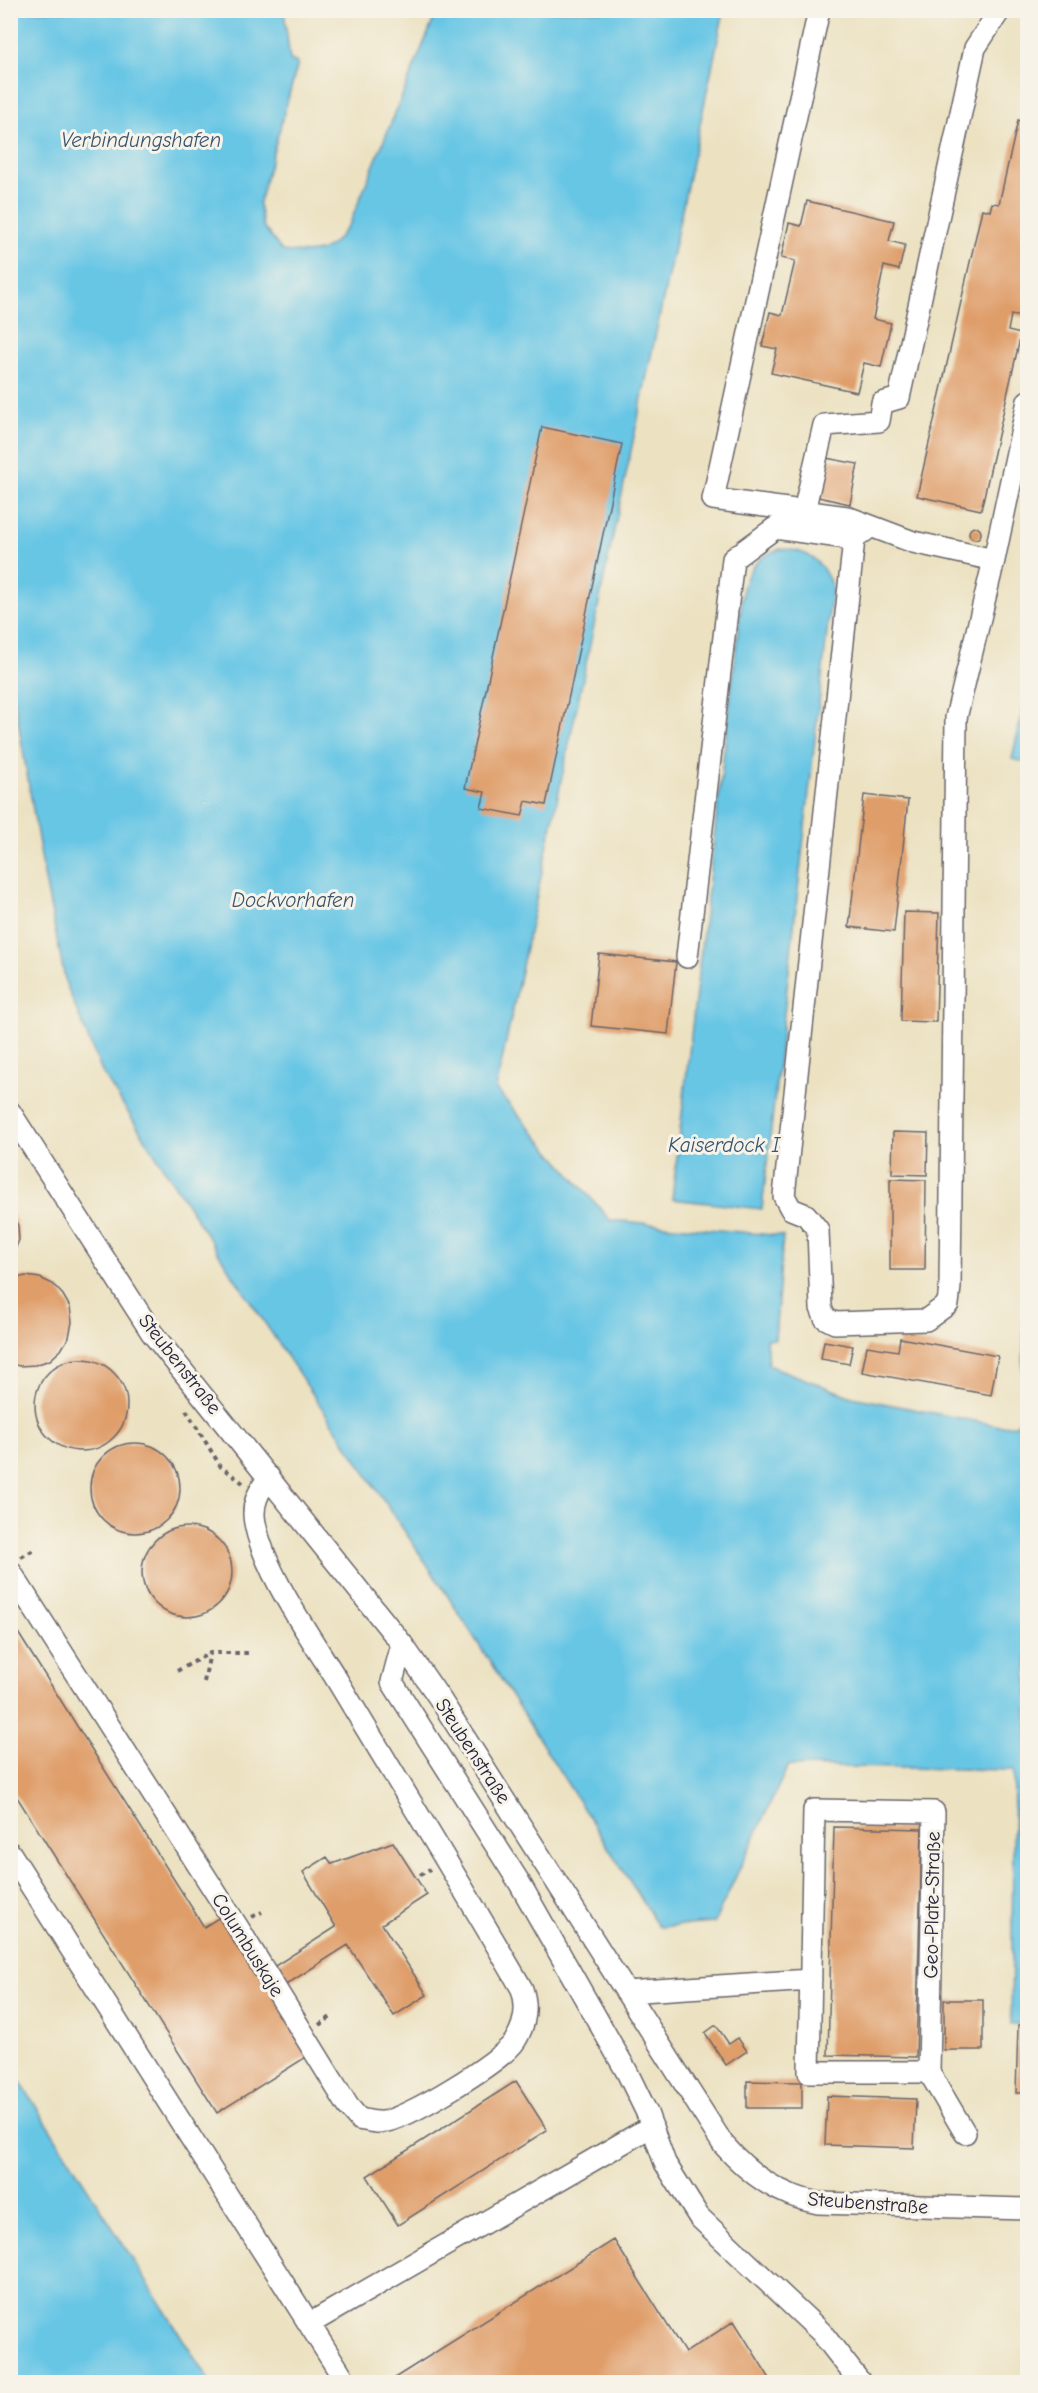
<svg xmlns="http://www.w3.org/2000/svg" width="1038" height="2393" viewBox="0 0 1038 2393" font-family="'Comic Neue',sans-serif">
  <rect width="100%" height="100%" fill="#f7f3e8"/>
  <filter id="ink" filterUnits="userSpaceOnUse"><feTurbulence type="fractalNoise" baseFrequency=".0167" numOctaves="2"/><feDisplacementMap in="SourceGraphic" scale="12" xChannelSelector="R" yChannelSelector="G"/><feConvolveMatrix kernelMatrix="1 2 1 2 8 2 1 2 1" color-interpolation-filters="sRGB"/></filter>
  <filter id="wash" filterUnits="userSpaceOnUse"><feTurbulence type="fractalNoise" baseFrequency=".008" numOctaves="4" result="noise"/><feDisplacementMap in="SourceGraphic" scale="24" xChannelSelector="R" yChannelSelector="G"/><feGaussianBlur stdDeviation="1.35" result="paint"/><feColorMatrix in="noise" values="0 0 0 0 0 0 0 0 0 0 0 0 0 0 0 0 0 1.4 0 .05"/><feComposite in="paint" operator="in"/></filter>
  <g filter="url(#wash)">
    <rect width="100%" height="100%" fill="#ece2c2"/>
    <!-- water -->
    <path fill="#67c6e5" stroke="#447490" stroke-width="1.5" d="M10,11H284L290,60L298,63L259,203L263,226L282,251C319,255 328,254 350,223L437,11H724L496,1089L610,1220L783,1236L775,1339H766L768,1365L852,1397L1000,1426L1016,1425L1022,1416L1027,1212V2024H1011L1014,1770L788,1766L714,1923L659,1927L442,1587L232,1274L102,1072L66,984L45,880L11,680Z
      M780,549C808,549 824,562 832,588L762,1209L672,1199L743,588C749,567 759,556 780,549Z
      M1027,691L1028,763H1027L1012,759Z
      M11,2067L210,2382H11Z"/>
    <g id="blocks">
      <!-- building -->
      <path fill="#df9d69" d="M1018,120L1028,122V245L1023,266L1028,267V300L1024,317L1011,315L1008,331L1021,334L981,510L917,496L982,209L990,211L992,203L999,204Z
        M807,201L894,221L889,241L905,245L899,270L884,266L873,319L891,323L881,367L864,363L857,392L771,373L777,349L762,346L770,312L782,315L795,261L781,258L789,223L801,226Z
        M542,427L622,444L546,805L526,801L522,816L481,808L485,792L465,788Z
        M826,458L858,464L850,504L818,497Z
        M969 533a6 6 0 1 1 12 0a6 6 0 1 1-12 0Z
        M864,795L908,800L894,932L849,927Z
        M904,912L939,913L936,1022L901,1021Z
        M599,954L676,962L668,1034L591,1026Z
        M893,1132L928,1133L927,1175L892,1174Z
        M890,1179L926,1180L925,1270H890Z
        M10,1208L18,1226L19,1240L10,1262Z
        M26,1276L40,1278L53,1284L63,1295L70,1307L72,1322L69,1337L61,1350L50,1360L35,1365L19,1366L10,1363V1279Z
        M900,1338L998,1356L991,1395L862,1372L867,1346L898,1351Z
        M824,1341L853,1346L849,1364L821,1359Z
        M35 1405a46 46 0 1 1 92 0a46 46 0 1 1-92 0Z
        M90 1488a45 45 0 1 1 90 0a45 45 0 1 1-90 0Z
        M142 1572a45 45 0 1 1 90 0a45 45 0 1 1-90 0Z
        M10,1620L204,1927L223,1915L261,1975L336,1927L303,1872L327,1857L332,1864L393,1842L427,1895L382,1924L427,1995L394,2016L348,1945L273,1993L311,2054L217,2113L10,1786Z
        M834,1827L922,1829L916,2057L828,2055Z
        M944,2000H983V2050H944Z
        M716,2025L729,2044L738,2038L747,2051L726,2065L705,2033Z
        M1018,2025L1028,2026V2093H1016Z
        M516,2081L547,2130L398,2225L367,2176Z
        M747,2081L802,2082V2108H747Z
        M827,2096L916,2099L914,2148L825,2145Z
        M614,2240L685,2353L734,2321L772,2382H400L396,2377Z"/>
    </g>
  </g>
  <g filter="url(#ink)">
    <use href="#blocks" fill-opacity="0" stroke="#69656a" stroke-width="1.5"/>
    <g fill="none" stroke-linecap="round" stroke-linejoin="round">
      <!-- minor casing -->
      <g stroke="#69656a" stroke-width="24">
        <path id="minor" d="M819,10L713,499L847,517L913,542L994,560
          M804,511L824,425L879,421L882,403L899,398L975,48L1000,10
          M870,527L854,539L784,1196L791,1209L806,1215L818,1230L821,1308L825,1318L835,1323L926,1320L948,1304L950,1287L956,718L994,560L1028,401
          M687,957L733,559L775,528L854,539
          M10,1112L152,1333L402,1644L440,1699L723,2144C750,2175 778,2195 818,2203L1028,2209
          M10,1571L237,1926L348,2106L359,2119C366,2120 375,2123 382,2122C406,2120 502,2061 515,2041C525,2025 528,2007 522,1989C462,1885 399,1783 337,1680C310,1636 264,1572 255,1523C251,1504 259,1491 269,1477
          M402,1644L392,1682L519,1882L627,2072L647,2113L665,2163L699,2217L821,2332L860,2382
          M10,1853L346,2382
          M626,1992L811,1980
          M929,2072H809L814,1810L934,1812L929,2072L965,2133
          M309,2324L652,2126"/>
      </g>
      <!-- path -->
      <path stroke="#69656a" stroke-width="4" stroke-dasharray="4.5 4.5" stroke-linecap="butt" d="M186,1410L221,1467L243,1483
        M21,1557L34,1550
        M177,1671L210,1653
        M204,1682L210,1653H248
        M420,1875L430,1869
        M252,1917L262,1912
        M319,2025L331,2017"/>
      <!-- minor -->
      <use href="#minor" stroke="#fff" stroke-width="21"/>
    </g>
  </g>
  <g text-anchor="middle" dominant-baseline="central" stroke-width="6" stroke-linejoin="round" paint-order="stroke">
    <!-- street labels -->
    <g font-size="20" fill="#22223b" stroke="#f7f3e8">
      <text transform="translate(180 1364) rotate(52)">Steubenstraße</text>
      <text transform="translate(473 1751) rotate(57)">Steubenstraße</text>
      <text transform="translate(932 1905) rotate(-89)">Geo-Plate-Straße</text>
      <text transform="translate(248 1945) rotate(58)">Columbuskaje</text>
      <text transform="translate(868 2203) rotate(4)">Steubenstraße</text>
    </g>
    <!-- water labels -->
    <g font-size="21" font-style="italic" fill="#37536e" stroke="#f7f3e8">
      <text x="141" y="140">Verbindungshafen</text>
      <text x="293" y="900">Dockvorhafen</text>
      <text x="724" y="1145">Kaiserdock I</text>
    </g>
  </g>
  <!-- margin -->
  <rect width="1038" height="2393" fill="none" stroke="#f7f3e8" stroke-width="36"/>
</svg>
